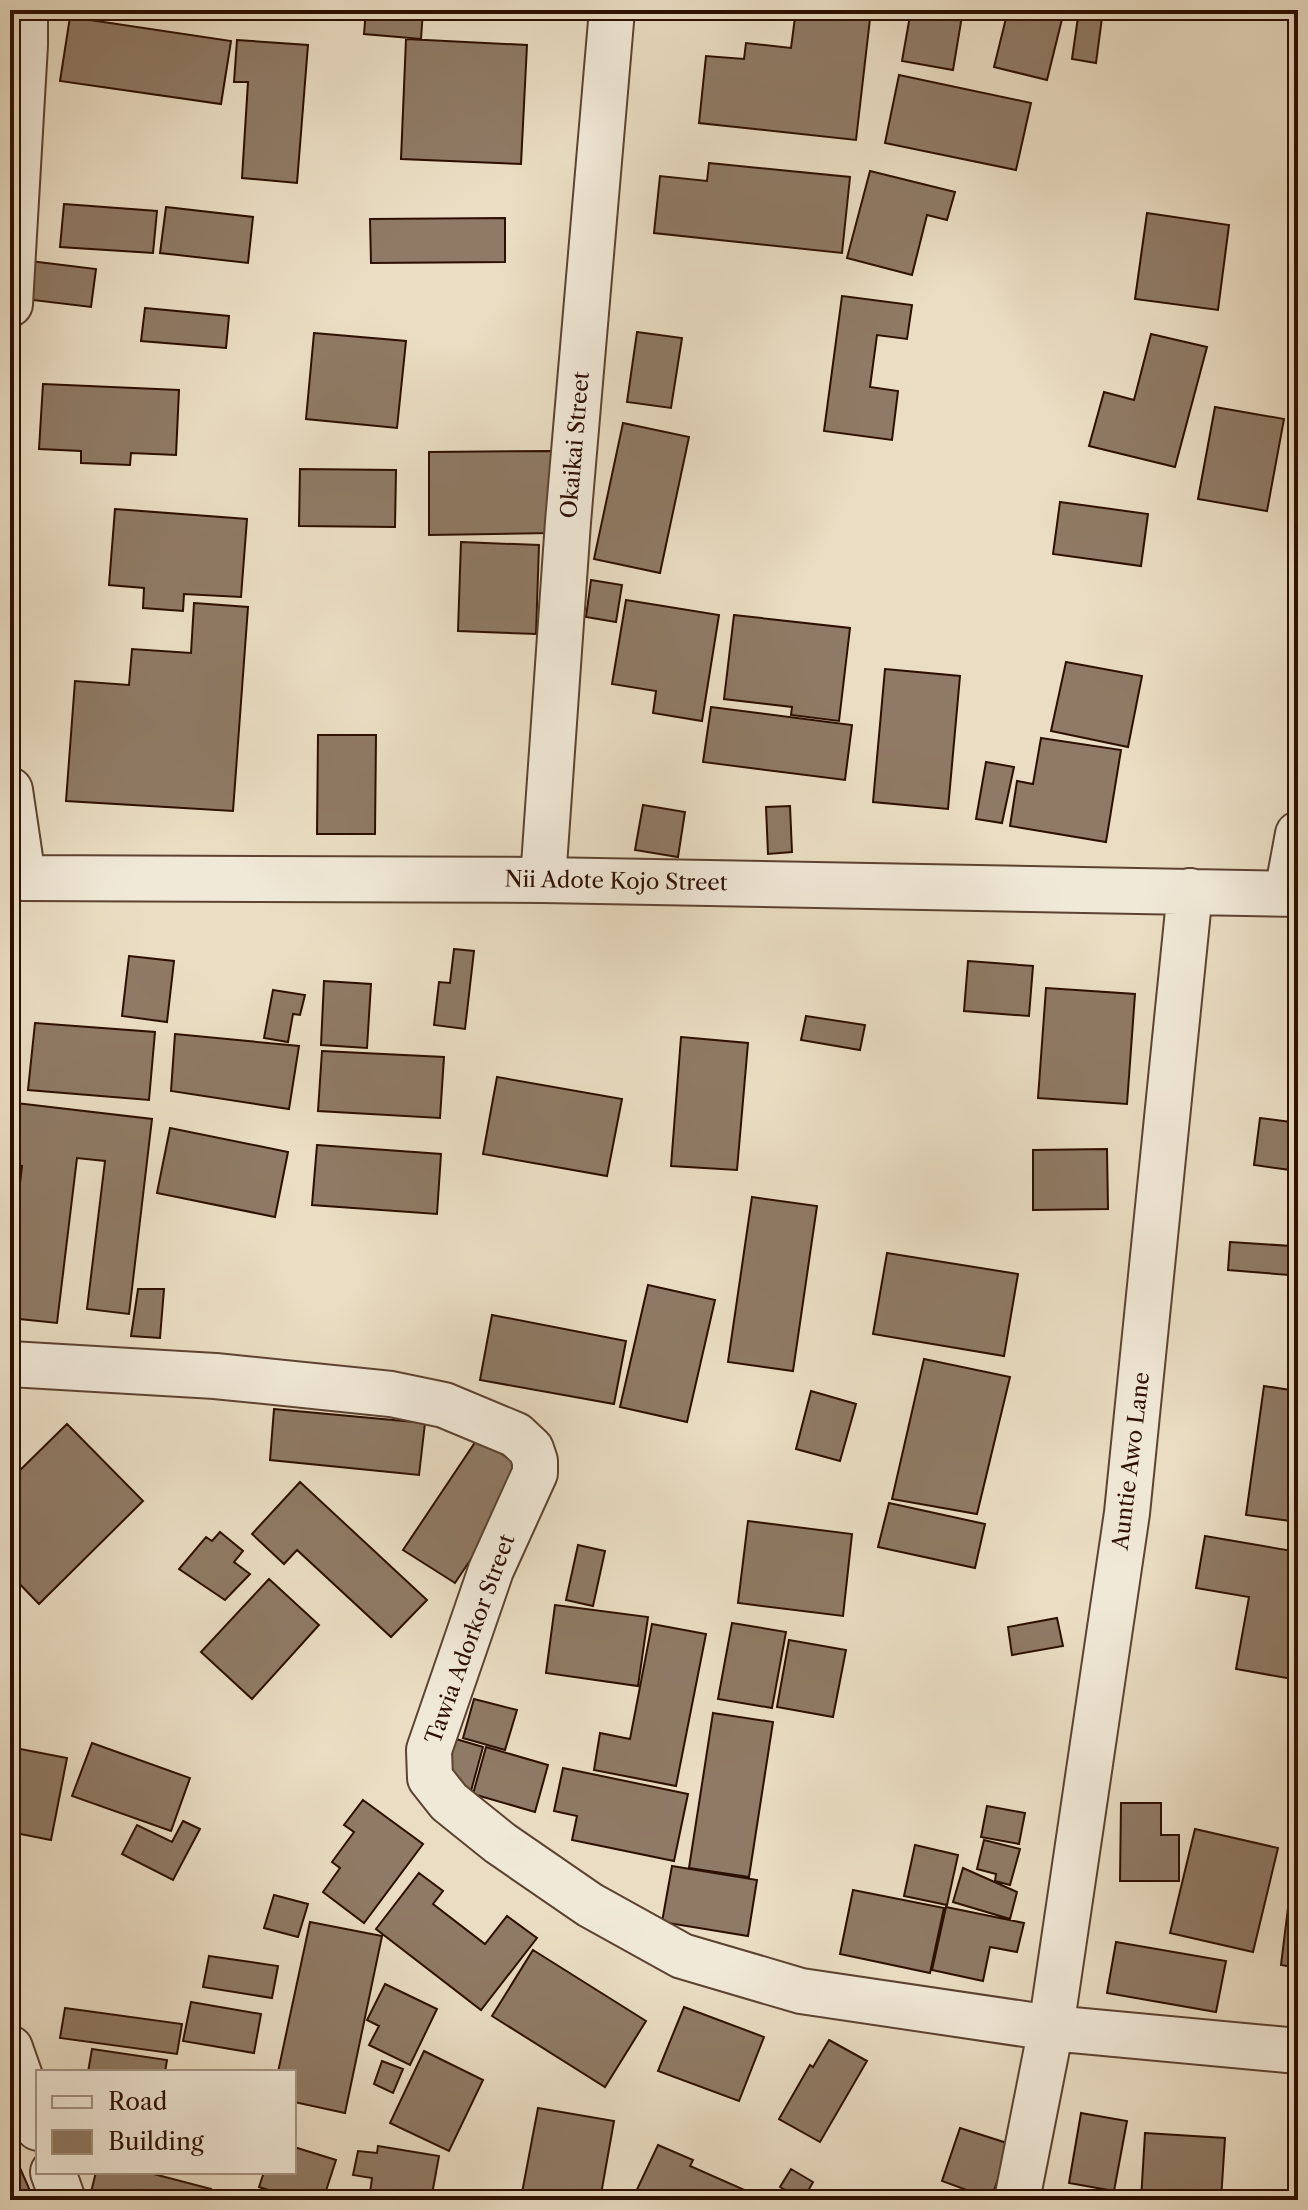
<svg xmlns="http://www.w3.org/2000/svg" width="1308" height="2210" viewBox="0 0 1308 2210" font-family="'Libre Caslon Text',serif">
  <rect width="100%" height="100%" fill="#eaddc3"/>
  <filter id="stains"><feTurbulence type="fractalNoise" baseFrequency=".0025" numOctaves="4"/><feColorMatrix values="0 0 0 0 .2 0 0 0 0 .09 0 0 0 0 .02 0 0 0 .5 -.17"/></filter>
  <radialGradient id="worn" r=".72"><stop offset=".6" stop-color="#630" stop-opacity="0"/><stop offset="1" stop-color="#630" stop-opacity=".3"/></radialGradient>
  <!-- building -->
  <path fill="#8f7a65" stroke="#2d0f00" stroke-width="2" d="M366,10H423L421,39L364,34Z
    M796,10H871L856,140L699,123L706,56L744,59L746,43L791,48Z
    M911,10H963L953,70L902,61Z
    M1008,10L1064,11L1047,80L994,67Z
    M1079,10H1103L1096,63L1072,59Z
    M70,17L231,41L221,104L60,81Z
    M406,39L527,45L521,164L401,159Z
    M237,40L308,45L297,183L242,178L248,82H234Z
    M899,75L1031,103L1016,170L885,143Z
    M709,163L850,177L842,253L654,233L660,176L707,181Z
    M870,171L955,192L947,220L927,215L912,275L847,258Z
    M64,204L157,211L153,253L60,247Z
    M166,207L253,217L248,263L160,253Z
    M1147,213L1229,225L1218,310L1135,299Z
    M505,218V262L371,263L370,219Z
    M30,261L96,269L91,307L24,299Z
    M842,296L912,305L907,339L877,335L870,387L898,391L892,440L824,431Z
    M145,308L229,316L226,348L141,341Z
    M637,332L682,338L671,408L627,402Z
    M314,333L406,341L397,428L306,419Z
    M1151,334L1207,347L1175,467L1089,446L1104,392L1134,400Z
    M43,384L179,390L176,455L131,453L130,465L81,463V451L39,449Z
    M1215,407L1284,419L1267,511L1198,499Z
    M623,423L689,437L660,573L594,559Z
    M551,451V533L429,535V452Z
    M300,469L396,470L395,527L299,526Z
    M1060,502L1148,514L1141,566L1053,554Z
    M115,509L247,519L241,597L184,594L183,611L143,608L144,588L109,585Z
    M461,542L539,545L536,634L458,631Z
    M591,580L622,585L616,622L586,617Z
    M626,600L719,615L702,721L653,713L656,691L612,684Z
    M194,603L248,607L233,811L66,801L75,681L129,685L132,649L191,653Z
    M734,615L850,628L839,721L791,715L792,707L724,699Z
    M1066,662L1142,676L1128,747L1051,731Z
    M885,669L960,676L948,809L873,802Z
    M711,707L852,725L845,780L703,762Z
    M318,735H376L375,834H317Z
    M1041,738L1121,750L1106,842L1010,826L1017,781L1033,784Z
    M986,762L1014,767L1002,823L976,819Z
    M643,805L685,812L678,857L635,850Z
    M790,806L792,852L768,854L766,807Z
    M454,949L474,951L465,1029L434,1025L439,982L450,983Z
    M129,956L174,961L167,1022L122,1016Z
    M968,961L1033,966L1029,1016L964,1011Z
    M324,981L371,984L367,1048L321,1045Z
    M1046,988L1135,994L1127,1104L1038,1098Z
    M273,990L305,995L300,1015L293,1014L288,1042L264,1038Z
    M806,1016L865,1025L860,1050L801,1040Z
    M35,1023L155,1032L149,1100L28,1090Z
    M175,1034L299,1046L289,1109L171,1091Z
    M681,1037L748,1043L737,1170L671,1166Z
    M10,1038H16L11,1088H10Z
    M322,1051L444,1057L440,1118L318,1111Z
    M497,1077L622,1099L607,1176L483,1154Z
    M16,1103L152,1119L129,1314L87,1309L105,1161L77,1158L57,1323L10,1318V1271L22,1166L10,1165Z
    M1260,1118L1298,1123V1171L1254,1165Z
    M170,1128L288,1152L275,1217L157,1193Z
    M317,1145L441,1154L437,1214L312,1205Z
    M1107,1149L1108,1209L1033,1210V1150Z
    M752,1197L817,1206L793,1371L728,1362Z
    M1230,1242L1291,1246L1289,1275L1228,1270Z
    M887,1253L1018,1274L1004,1356L873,1334Z
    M648,1285L715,1300L687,1422L620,1407Z
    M138,1289H164L160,1338L131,1336Z
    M492,1315L626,1341L614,1404L480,1380Z
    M924,1359L1010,1377L977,1514L892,1499Z
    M1264,1386L1298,1391V1522L1246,1515Z
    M811,1391L856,1404L840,1461L796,1449Z
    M274,1409L425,1423L419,1475L270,1460Z
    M67,1424L143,1501L39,1604L10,1574V1480Z
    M478,1438L529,1472L455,1583L403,1550Z
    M300,1482L427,1600L391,1637L297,1550L284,1564L252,1534Z
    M889,1503L985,1524L975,1568L878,1547Z
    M748,1521L852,1534L843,1616L738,1603Z
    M220,1532L243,1551L234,1562L250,1574L225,1600L179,1569L206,1537L212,1541Z
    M1205,1536L1298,1552V1680L1236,1669L1249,1597L1196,1588Z
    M578,1545L605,1551L593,1606L566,1600Z
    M269,1579L319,1625L252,1699L201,1652Z
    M555,1605L648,1617L638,1686L546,1673Z
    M1057,1618L1063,1646L1012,1655L1008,1627Z
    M732,1623L786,1632L772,1708L718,1699Z
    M652,1624L706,1634L676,1786L594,1770L600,1733L630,1739Z
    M789,1640L846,1650L833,1717L777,1707Z
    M474,1699L517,1710L505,1750L463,1738Z
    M713,1713L773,1722L749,1877L689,1868Z
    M456,1739L483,1747L471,1791L443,1783Z
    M92,1743L190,1778L171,1831L72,1796Z
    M10,1747L67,1758L51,1840L10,1832Z
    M486,1747L548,1765L535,1812L473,1794Z
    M563,1768L688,1794L674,1861L572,1840L577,1816L554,1811Z
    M363,1800L423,1844L364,1923L323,1892L340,1868L332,1862L354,1832L344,1825Z
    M1121,1803H1161V1835H1179V1881H1120Z
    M987,1806L1025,1813L1019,1844L981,1837Z
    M183,1821L200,1829L173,1880L122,1854L137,1825L172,1842Z
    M1195,1829L1278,1848L1253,1952L1170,1933Z
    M1297,1835H1298V1968L1281,1965Z
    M984,1840L1020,1849L1010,1885L995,1881L996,1874L977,1869Z
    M915,1845L958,1855L947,1905L904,1896Z
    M672,1866L757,1880L748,1936L662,1922Z
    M963,1868L1017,1892L1010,1919L953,1902Z
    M419,1873L443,1891L433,1904L485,1944L507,1916L537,1938L481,2010L376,1929Z
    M853,1890L944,1908L930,1973L840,1954Z
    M274,1895L308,1904L298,1937L264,1928Z
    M946,1907L1024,1923L1017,1952L990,1947L983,1981L932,1970Z
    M310,1922L382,1936L345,2113L294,2102V2072H278Z
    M1116,1942L1226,1961L1216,2012L1107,1993Z
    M533,1950L646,2021L605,2087L492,2016Z
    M209,1956L278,1966L272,1998L203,1987Z
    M385,1984L437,2009L410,2065L369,2045L379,2026L367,2020Z
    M191,2002L261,2014L254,2053L183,2041Z
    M684,2007L764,2037L739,2101L658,2071Z
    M65,2008L182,2024L177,2054L60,2038Z
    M829,2040L867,2061L820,2142L779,2119L810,2065L813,2067Z
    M92,2049L167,2060L165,2072H88Z
    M424,2051L483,2080L449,2151L390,2123Z
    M382,2061L403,2069L393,2093L374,2084Z
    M538,2108L614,2121L600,2200L521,2198Z
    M1081,2113L1127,2121L1114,2191L1069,2183Z
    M960,2128L1010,2144L991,2199L942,2181Z
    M1145,2133L1225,2138L1221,2200H1141Z
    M10,2145L34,2200H10Z
    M658,2145L693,2160L690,2166L767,2200H632Z
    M378,2146L439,2156L431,2200H369L372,2178L353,2175L358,2151L377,2153Z
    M294,2147L336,2160L323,2200H300L259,2187L264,2172H294Z
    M791,2169L813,2182L803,2200L780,2187Z
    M96,2172H146L211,2189L208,2200H89Z
    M225,2194L248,2200H223Z"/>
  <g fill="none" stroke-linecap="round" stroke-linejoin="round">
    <!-- minor casing -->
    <g stroke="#5c4231" stroke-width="48">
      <path id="minor" d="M10,304L25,45V10
        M10,790L23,878L543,880L1298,894
        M543,880L568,522L612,10
        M1287,893L1298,834
        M10,1364L215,1376L391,1394L444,1405L516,1435L531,1449L535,1461V1473L491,1570L429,1750L430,1778L449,1802L500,1843L590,1905L682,1956L801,1991L1051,2028L1298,2051
        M10,2048L38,2128
        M53,2172L63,2200
        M1017,2200L1051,2028L1127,1513L1190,891"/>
    </g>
    <!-- minor -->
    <use href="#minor" stroke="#f1e9d8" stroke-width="44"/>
  </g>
  <g text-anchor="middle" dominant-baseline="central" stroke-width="8" stroke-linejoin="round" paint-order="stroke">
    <!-- street labels -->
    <g font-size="22" fill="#2d0f00" stroke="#f1e9d8">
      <text transform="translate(575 445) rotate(-85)">Okaikai Street</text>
      <text transform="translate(616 881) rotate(1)">Nii Adote Kojo Street</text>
      <text transform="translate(1131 1461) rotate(-83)">Auntie Awo Lane</text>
      <text transform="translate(470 1639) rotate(-70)">Tawia Adorkor Street</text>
    </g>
  </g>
  <!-- margin -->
  <rect width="1308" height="2210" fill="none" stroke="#eaddc3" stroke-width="40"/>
  <rect x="12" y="12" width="1284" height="2186" fill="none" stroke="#2d0f00" stroke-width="4"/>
  <rect x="20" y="20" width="1268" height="2170" fill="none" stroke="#2d0f00" stroke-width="2"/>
  <!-- legend -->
  <rect x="36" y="2070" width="260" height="104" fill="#f1e9d8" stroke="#a39282" stroke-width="2"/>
  <rect x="52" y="2096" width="40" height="12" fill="#f1e9d8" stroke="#a39282" stroke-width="2"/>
  <text x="108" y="2110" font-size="24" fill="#2d0f00">Road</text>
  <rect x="52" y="2130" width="40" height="24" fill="#8f7a65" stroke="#a39282" stroke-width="2"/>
  <text x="108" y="2150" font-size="24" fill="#2d0f00">Building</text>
  <rect width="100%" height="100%" filter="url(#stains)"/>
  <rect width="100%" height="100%" fill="url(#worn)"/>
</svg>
